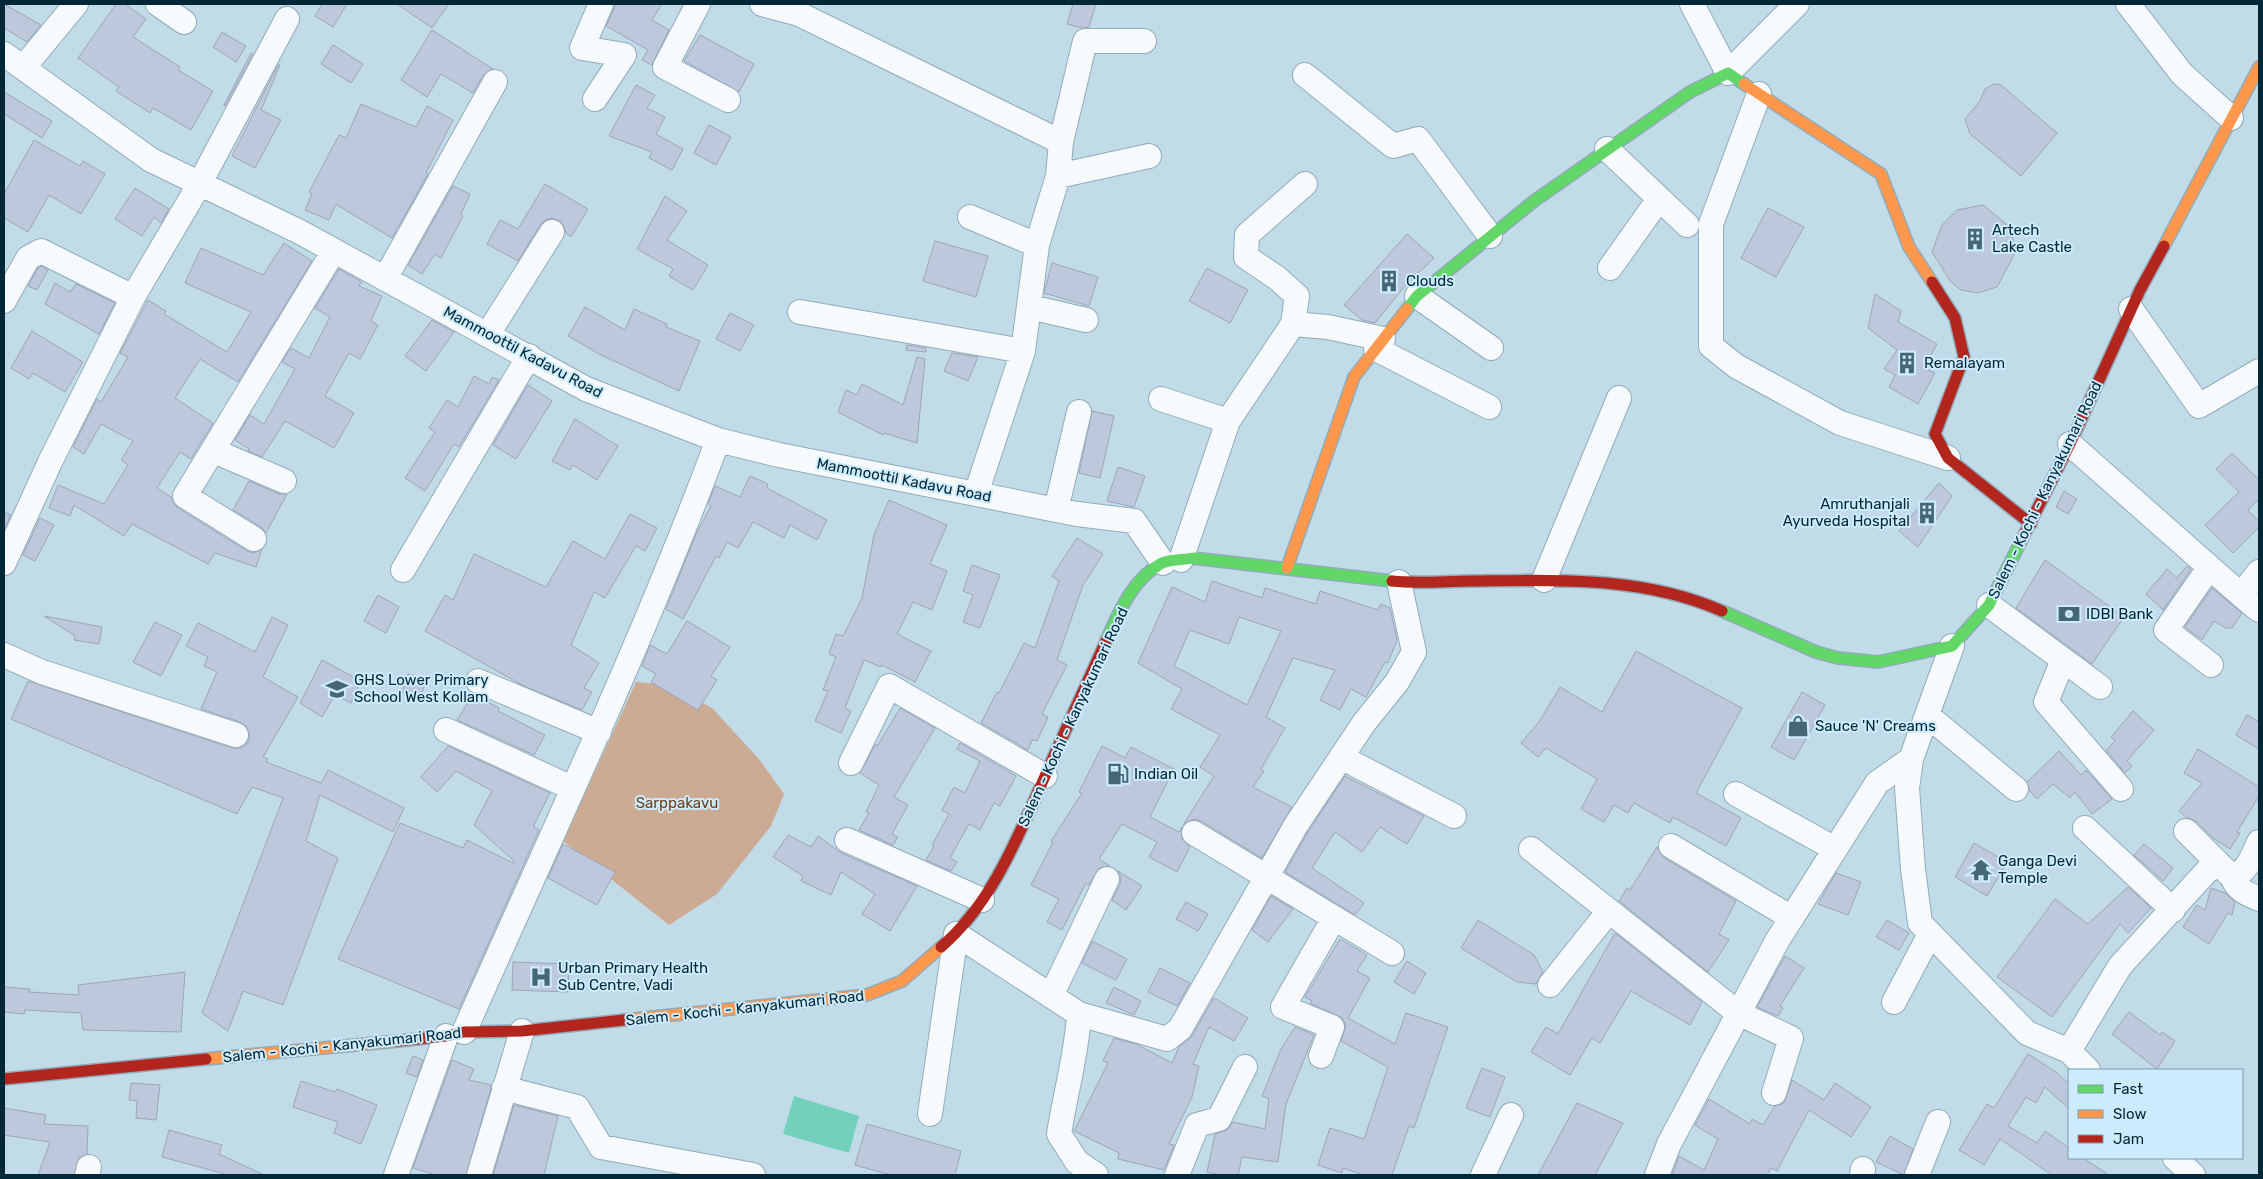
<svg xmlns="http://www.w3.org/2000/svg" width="2263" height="1179" viewBox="0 0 2263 1179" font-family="Rubik,sans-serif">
  <rect width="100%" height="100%" fill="#c2dbe9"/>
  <!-- forest -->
  <path fill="#ccab95" d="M636,682L668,685L712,708L759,759L784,794L771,826L717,894L669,925L563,841Z"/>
  <!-- water -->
  <path fill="#73d0bd" d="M794,1096L859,1116L849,1153L783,1134Z"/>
  <!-- building -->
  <path fill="#bec8dc" stroke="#9da5b8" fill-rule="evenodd" d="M4,4L41,25L27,42L4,28Z
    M116,4H125L146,19L133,37L180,67L178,70L213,91L191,130L153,108L150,113L116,91L119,87L78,58Z
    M322,4H347L333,27L315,16Z
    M397,4H449L432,28Z
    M616,4H662L652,20L669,30L652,65L642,60L648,50L606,26Z
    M1073,4H1096L1089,27L1082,28L1067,24Z
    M432,30L493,69L483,75L473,93L441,74L427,97L401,80Z
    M222,32L246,46L236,62L213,47Z
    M700,35L754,64L739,92L684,61Z
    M333,45L363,64L351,83L321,64Z
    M251,53L253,54L225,106L224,105Z
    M278,65H280L261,110L281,120L255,168L232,156Z
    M1994,84L2001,85L2057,133L2021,176L1970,134L1965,119L1980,101L1985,89Z
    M636,85L655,95L647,108L665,117L656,134L683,149L672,170L649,158L652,152L609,136Z
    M4,92L52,121L42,138L4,114Z
    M361,104L416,127L427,106L453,120L426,173L428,174L392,238L337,205L335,206L329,220L305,210L312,194L309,192L339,135L346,138Z
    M709,125L731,137L716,165L694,153Z
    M34,140L80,166L83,161L105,174L81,214L49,195L28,232L4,218V194Z
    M545,184L588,209L571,237L566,233L564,226L560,221L552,218L545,220L540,225L518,261L487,244L500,220L518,229Z
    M453,186L470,194L461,214L463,216L441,258L435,254L422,274L408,265Z
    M135,188L169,209L161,223L154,217L142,236L115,219Z
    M665,196L687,211L667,240L708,265L693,290L669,276L673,269L637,249Z
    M1983,205L2010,227L2016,251L1997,287L1978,293L1961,290L1951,282L1932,252L1942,225L1957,210Z
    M1768,208L1804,227L1776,277L1741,258Z
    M1407,234L1434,258L1405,286L1375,323L1362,320L1344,305Z
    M935,241L988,256L976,297L923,281Z
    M284,243L312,261L238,382L200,359L175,398L213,423L191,459L180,452L157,488L171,497L173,503L178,508L247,551L254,553L262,549L256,567L215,553L208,564L132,524L124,536L74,505L70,516L49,508L58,485L104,504L128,465L121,460L133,441L101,424L84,454L73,447L97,399L101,402L128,357L120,353L148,300L166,311L164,314L227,352L251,312L185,283L201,248L263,275Z
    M1052,263L1098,277L1089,306L1044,293Z
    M41,266L48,270L37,290L28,286L38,268Z
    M1207,268L1248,290L1230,323L1189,301Z
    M339,269L362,282L359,286L382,296L371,321L378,325L360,359L349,353L325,396L354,413L334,448L285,421L262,457L248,451L249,449L235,440L250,415L264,424L295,369L282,362L291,348L309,358L330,317L315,308Z
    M55,283L70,292L76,284L115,303L99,334L45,304Z
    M1875,294L1901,311L1898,322L1937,344L1924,368L1935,373L1918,404L1889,387L1895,375L1884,369L1897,350L1868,328Z
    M585,307L625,330L634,309L667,324L666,327L700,341L679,391L601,355L568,336Z
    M730,313L754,325L740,351L716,339Z
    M432,320L454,332L426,371L405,356Z
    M32,331L83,362L65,392L33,373L29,379L11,368Z
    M907,345L926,348V352L906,350Z
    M952,353L978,357L968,381L944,371Z
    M917,357L925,359L917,443L884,433L883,435L838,412L846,390L857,395L862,384L903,405Z
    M474,376L489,384L492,377L499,380L459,447L454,444L425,491L405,478L435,432L429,428L447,400L458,407Z
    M528,385L552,401L516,459L493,445Z
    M1092,411L1114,416L1100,478L1079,473Z
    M575,419L618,446L597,480L573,465L570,470L552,461Z
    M2232,453L2259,480V499L2248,510L2259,522V527L2233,553L2205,525L2239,492L2216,469Z
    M1118,467L1145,476L1134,507L1107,501Z
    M750,476L768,484L767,488L827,520L817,540L790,525L784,538L753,522L738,548L727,542L719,558L716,556L683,619L666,609L696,534L711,506L708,504L715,486L740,497Z
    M249,481L279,494H287L266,533L261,527L233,510Z
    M1939,483L1952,496L1918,547L1899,531Z
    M2064,491L2077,499L2068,514L2056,507Z
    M889,500L947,525L930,564L947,571L932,610L913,602L897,634L931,651L915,682L882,665L881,667L864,660L845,708L851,711L841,733L815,721L828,691L823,690L836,657L829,654L836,634L843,636L862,598L874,535Z
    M4,512L11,515L4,530Z
    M630,514L657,528L645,551L636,546L605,598L594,592L571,645L599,663L584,688L592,692L582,710L524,686L425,631L445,595L453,600L474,554L546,587L573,541L605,559Z
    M40,518L54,525L35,561L23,555Z
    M1077,538L1103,554L1083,585L1057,660L1067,665L1042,714L1048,717L1037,741L1032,740L1028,750L981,723L997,692L999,693L1024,643L1035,648L1059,581L1052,576Z
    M2045,560L2124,617L2092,664L2016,608Z
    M972,565L1000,575L980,628L963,622L973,595L963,591Z
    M2187,566L2191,569L2163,610L2146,594L2167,569L2177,578Z
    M1212,581L1262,598L1265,588L1316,604L1320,591L1378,610L1381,604L1390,608L1397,640L1388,663L1385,662L1366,697L1351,689L1340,710L1320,700L1335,670L1293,658L1266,717L1285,728L1261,769L1264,771L1253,787L1292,807L1262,858L1201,821L1194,819L1183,825L1214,776L1200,767L1220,735L1171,709L1182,689L1138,663L1172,587L1205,602ZM1239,617L1281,631L1247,705L1174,666L1190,630L1229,644Z
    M2212,588L2242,613L2232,628H2226L2214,621L2202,640L2185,627Z
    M378,595L399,607L386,633L364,621Z
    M44,616L102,627L99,644L74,640L75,636Z
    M272,617L288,625L263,677L298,697L263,757L268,759L266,762L321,783L328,770L404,808L393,832L320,795L306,841L338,858L283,1005L243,991L228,1031L202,1013L283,798L252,787L237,814L11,719L28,681L232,748H239L246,745L249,740V733L246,726L240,722L201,709L217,672L204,666L208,657L186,646L198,623L255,652Z
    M687,621L730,647L711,676L717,680L698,710L651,682L656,674L642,666L650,645L667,654Z
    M155,622L182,635L161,676L133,662Z
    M1636,651L1742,708L1696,793L1741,818L1726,846L1673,817L1670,823L1634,803L1628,813L1614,805L1604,822L1581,809L1597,779L1546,748L1538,757L1521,743L1539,722L1560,687L1602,712Z
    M322,660L361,681L351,703L335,695L322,717L300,703Z
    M408,674L426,681L420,698L402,692Z
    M1802,692L1825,705L1794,760L1771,747Z
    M473,694L499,708L498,711L545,735L534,755L457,720Z
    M900,708L935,728L894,797L908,805L892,834L898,837L893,845L859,830L869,813L866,812L879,785L860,773L875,745H878Z
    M2133,711L2154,730L2127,761L2132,766L2125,773L2106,750L2115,741L2111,737Z
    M2247,715L2259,722V749L2236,735Z
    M960,743L1016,776L1000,806L994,803L980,830L969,824L950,858L957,862L951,871L926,860L934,846L932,845L949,814L942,810L954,787L965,793L980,761L957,749Z
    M448,746L550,793L534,825V827L539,830L459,1009L338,959L400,823L463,848L467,840L513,863L514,861L474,825L492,791L456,771L437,792L421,777Z
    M1102,746L1125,758L1131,747L1174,769L1150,817L1179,832L1182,827V839L1190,847L1177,872L1149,857L1157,842L1122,824L1099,859L1110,866L1099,868L1089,885L1086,883L1062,930L1047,922L1059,899L1031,885L1053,842L1051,841L1082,793L1079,792Z
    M2198,749L2259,787V796L2237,832L2240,833L2230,849L2213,838L2196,821L2187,818L2179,811L2202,783L2184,773Z
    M2059,751L2081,775L2086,770L2112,799L2092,814L2075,792L2070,798L2053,784L2037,799L2030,791L2027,782Z
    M1345,776L1424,816L1407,844L1380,827L1362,852L1335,832L1312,868L1364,903L1355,915L1285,872L1308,832Z
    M788,835L811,847L818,836L841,853L917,886L890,931L862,914L875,894L841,872L831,895L801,881L803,876L773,857Z
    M1974,843L2007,862L1987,896L1955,877Z
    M563,844L615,872L597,905L548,878Z
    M2144,844L2173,868L2163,881L2134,855Z
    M1657,847L1664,858L1736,901L1719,934L1729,940L1708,972L1619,901L1627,888L1630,890Z
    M1118,871L1142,886L1126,910L1112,900L1120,884L1121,877Z
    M1836,873L1861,882L1848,915L1818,904Z
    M2128,887L2151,908L2128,933L2120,924L2052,1017L1997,977L2055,899L2088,924Z
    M2211,888L2225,893L2235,902L2232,915L2228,913L2209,944L2183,927L2197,905L2205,910Z
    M1271,896L1293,909L1268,942L1252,930Z
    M1186,902L1208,914L1198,931L1176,919Z
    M1478,920L1534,955L1543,972L1536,984L1517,982L1461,948Z
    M1887,920L1909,933L1899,950L1876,937Z
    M1615,933L1702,1002L1690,1025L1631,991L1600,1043L1592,1038L1570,1075L1531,1052L1546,1027L1558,1034Z
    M1340,939L1367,955L1357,971L1370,978L1348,1018L1395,1044L1406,1013L1448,1027L1414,1128L1409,1126L1392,1175H1364L1343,1168L1342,1173L1318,1165L1330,1128L1364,1139L1388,1067L1341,1041L1346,1025L1342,1018L1310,1003L1312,1001L1305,997Z
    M1092,941L1127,959L1116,980L1082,963Z
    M1785,956L1804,968L1780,1006L1783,1008L1778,1016L1757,1007Z
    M1407,961L1426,973L1414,994L1394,982Z
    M513,962L569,964L568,992L512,990Z
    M1160,968L1190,983L1177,1006L1148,992Z
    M185,972L181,1032L83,1030L81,1013L25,1010L24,1014L4,1012V987L30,989L29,992L79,995L78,985Z
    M1114,987L1141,1001L1134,1015L1106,1003Z
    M1214,998L1248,1018L1234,1041L1209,1027L1193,1064L1199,1066L1192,1097L1169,1144L1174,1145L1164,1170L1118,1159L1119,1153L1074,1131L1108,1063L1103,1061L1114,1038L1136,1044L1172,1063L1179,1047L1192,1036Z
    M2129,1012L2160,1035L2162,1032L2175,1041L2157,1069L2112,1034Z
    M1295,1027L1314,1035L1286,1104L1278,1162L1242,1157L1238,1175H1219L1207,1172L1215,1134L1227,1130L1233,1122L1265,1129L1269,1099L1262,1096L1281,1049Z
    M2028,1054L2056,1072L2069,1084V1109L2045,1087L2036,1103L2026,1097L2008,1126L2037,1143L2045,1131L2069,1148V1158H2083L2109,1175H2052L2000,1139L1984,1165L1959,1150L1987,1104L1994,1108Z
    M413,1056L423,1060L417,1077L406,1073Z
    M452,1060L474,1069L469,1080L491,1085V1088L466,1175H436L413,1168Z
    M1482,1068L1505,1077L1490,1117L1466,1108Z
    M1792,1080L1824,1100L1835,1083L1871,1107L1851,1137L1809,1110L1777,1171L1771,1168L1767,1175H1672L1679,1156L1704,1170L1718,1139L1695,1125L1709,1099L1750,1124L1752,1119L1763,1125L1775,1106L1784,1103Z
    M301,1081L335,1092L337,1089L377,1105L361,1144L334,1133L338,1122L293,1107Z
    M131,1083L160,1085L156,1120L136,1118L137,1101L129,1100Z
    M1577,1103L1623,1123L1595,1175H1538Z
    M514,1105L558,1116L544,1175H493Z
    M4,1108L46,1115L44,1124L88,1126L87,1154L79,1158L74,1175H38L50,1142L4,1135Z
    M867,1124L961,1151L955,1175H891L855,1165Z
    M169,1130L222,1145L219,1154L264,1175H229L162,1157Z
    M1890,1136L1913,1149L1904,1175L1876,1162Z"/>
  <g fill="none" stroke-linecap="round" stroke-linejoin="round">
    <!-- street casing -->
    <g stroke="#90acba" stroke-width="26">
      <path id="street" d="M158,4L184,22
        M698,4L665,67L728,100
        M762,4L799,14L1061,142L1058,176L1037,245L1023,351L976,494
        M1692,4L1728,73L1797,4
        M2128,4L2182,74L2231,118
        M4,54L151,160L300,232L586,389L718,440L779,455L1077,514L1134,521L1163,563
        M23,68L76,4
        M1305,75L1393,146L1418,139L1490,236
        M1759,94L1711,224V346L1736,366L1840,423L1948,458
        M595,99L624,55L582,48L601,4
        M1061,142L1085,41H1144
        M1607,149L1687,225
        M1058,176L1149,156
        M970,217L1037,245
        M1610,268L1659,199
        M385,279L495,82
        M1417,296L1491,348
        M4,301L28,258L41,251L133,297
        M1030,307L1086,320
        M2131,309L2199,406L2259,371
        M800,312L1023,351
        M1293,324L1297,296L1277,278L1246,257L1247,235L1305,184
        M488,334L552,232
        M1376,349L1489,407
        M1161,399L1228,421
        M2070,444L2241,595L2259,572
        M214,451L284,481
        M1056,510L1079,412
        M254,539L185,496L333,252
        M1181,560L1228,421L1293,324L1328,327L1383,339
        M4,563L50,462L133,297L199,185L287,19
        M2209,568L2166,630L2211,665
        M403,570L529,356
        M1544,580L1619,398
        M2241,595L2259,610
        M1989,605L2100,687
        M1952,646L1911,759L1907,788L1913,869L1920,923L2027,1033L2069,1051L2088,1070
        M4,655L42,672L236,735
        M2063,660L2046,702L2121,789
        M478,681L599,732
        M1927,715L2016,789
        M446,730L572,788
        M1341,757L1454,816
        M851,763L889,686L1045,776
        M1736,794L1835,849
        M2085,828L2173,910
        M2186,831L2219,864
        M1194,833L1392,953
        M847,840L982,900
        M1671,846L1792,918
        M1531,849L1738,1013L1791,1038L1774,1093
        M2232,877C2237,890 2247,894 2259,899
        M1550,985L1609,911
        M1051,996L1107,879
        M1894,1002L1930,934
        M1079,1014L1167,1039L1180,1029L1296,825L1364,723L1397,682L1414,652L1399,582
        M464,1032C551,836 643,641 718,440
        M2069,1051L2120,966L2207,871L2219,864L2232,877C2247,873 2253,855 2259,842
        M1321,1056L1332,1027L1283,1007L1334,918
        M504,1088L577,1107L601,1147L753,1175
        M930,1114L956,934L1079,1014C1077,1053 1065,1095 1059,1134L1077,1162L1096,1175
        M2175,1158L2193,1175
        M87,1175L89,1167
        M396,1175L446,1036
        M479,1175L522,1031
        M1177,1175L1197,1125L1219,1119L1245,1067
        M1483,1175L1511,1115
        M1657,1175L1669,1144L1777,941L1877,783L1911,759
        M1862,1175L1863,1169
        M1917,1175L1938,1122"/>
    </g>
    <!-- fast casing -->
    <g stroke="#90acba" stroke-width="14">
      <path id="fast" d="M1407,309L1417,296L1534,201L1690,92L1728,73L1744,84
        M1722,611L1816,652L1838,658L1878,662L1952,646L1989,605L2021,541
        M1106,641C1119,612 1133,578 1162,563C1171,559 1184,560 1193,558L1392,581"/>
    </g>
    <!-- slow casing -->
    <g stroke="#90acba" stroke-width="14">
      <path id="slow" d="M1744,84L1881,174L1909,247L1932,282
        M2164,246L2259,67
        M1287,568L1354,377L1407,309
        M624,1020L867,995L902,981L941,947
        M206,1059L398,1041"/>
    </g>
    <!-- jam casing -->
    <g stroke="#90acba" stroke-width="14">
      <path id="jam" d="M1932,282L1955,318L1964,357L1935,434L1948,458L2031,524
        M2021,541L2070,444L2140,290L2164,246
        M1392,581C1418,584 1446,581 1472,581C1556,580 1643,576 1722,611
        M941,947C991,904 1016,841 1042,783C1063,735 1085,688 1106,641
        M398,1041L446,1036L464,1032L522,1031L624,1020
        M4,1079L206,1059"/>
    </g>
    <!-- street -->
    <use href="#street" stroke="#f6fafc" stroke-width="24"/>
    <!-- fast -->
    <use href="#fast" stroke="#63d668" stroke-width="11"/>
    <!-- slow -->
    <use href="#slow" stroke="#ff974d" stroke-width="11"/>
    <!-- jam -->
    <use href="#jam" stroke="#b3261e" stroke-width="11"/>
  </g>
  <!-- icons -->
  <defs>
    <g id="building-bare" transform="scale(1.725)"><path d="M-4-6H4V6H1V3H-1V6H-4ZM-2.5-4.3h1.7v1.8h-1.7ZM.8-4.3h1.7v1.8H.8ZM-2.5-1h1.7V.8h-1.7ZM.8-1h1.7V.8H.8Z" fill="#456675" stroke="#ccebfc" stroke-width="2.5" paint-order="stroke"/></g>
    <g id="bank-bare" transform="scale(1.725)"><path d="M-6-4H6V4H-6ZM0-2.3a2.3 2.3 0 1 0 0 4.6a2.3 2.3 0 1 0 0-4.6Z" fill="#456675" stroke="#ccebfc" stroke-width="2.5" paint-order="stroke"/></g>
    <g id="school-bare" transform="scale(1.725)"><path d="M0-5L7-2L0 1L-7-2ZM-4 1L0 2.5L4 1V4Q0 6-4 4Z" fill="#456675" stroke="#ccebfc" stroke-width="2.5" paint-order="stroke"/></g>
    <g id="shop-bare" transform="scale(1.725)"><path d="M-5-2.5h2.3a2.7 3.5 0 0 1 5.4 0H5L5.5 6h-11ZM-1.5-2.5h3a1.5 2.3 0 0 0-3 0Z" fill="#456675" stroke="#ccebfc" stroke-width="2.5" paint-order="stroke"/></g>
    <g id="fuel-bare" transform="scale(1.725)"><path d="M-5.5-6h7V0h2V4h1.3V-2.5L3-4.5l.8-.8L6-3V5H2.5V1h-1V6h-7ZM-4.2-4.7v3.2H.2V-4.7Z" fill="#456675" stroke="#ccebfc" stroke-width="2.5" paint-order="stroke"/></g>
    <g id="temple-bare" transform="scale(1.725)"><path d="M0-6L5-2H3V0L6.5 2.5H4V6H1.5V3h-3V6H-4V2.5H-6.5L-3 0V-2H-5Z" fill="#456675" stroke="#ccebfc" stroke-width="2.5" paint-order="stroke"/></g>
    <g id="hospital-bare" transform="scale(1.725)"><path d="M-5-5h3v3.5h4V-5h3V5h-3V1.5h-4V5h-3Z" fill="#456675" stroke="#ccebfc" stroke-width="2.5" paint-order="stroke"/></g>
  </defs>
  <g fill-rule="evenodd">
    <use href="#building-bare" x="1975" y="239"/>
    <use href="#building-bare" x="1389" y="281"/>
    <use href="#building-bare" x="1907" y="363"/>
    <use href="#building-bare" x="1927" y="513"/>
    <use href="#bank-bare" x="2069" y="614"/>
    <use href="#school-bare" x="337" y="689"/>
    <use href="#shop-bare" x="1798" y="726"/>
    <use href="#fuel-bare" x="1118" y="774"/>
    <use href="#temple-bare" x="1981" y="870"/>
    <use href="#hospital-bare" x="541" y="977"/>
  </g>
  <g text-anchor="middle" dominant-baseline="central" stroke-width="4" stroke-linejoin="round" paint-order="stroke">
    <!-- poi labels -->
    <g font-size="15" fill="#022737" stroke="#ccebfc" text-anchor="start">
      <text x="1992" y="230">Artech<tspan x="1992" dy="17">Lake Castle</tspan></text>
      <text x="1406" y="281">Clouds</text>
      <text x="1924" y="363">Remalayam</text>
      <text x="1910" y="504" text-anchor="end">Amruthanjali<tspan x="1910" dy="17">Ayurveda Hospital</tspan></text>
      <text x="2086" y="614">IDBI Bank</text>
      <text x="354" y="680">GHS Lower Primary<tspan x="354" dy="17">School West Kollam</tspan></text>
      <text x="1815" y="726">Sauce 'N' Creams</text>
      <text x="1134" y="774">Indian Oil</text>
      <text x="1998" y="861">Ganga Devi<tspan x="1998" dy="17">Temple</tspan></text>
      <text x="558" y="968">Urban Primary Health<tspan x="558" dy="17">Sub Centre, Vadi</tspan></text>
    </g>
    <!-- street labels -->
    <g font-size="15" fill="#022737" stroke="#ccebfc">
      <text transform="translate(523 352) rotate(28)">Mammoottil Kadavu Road</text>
      <text transform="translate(904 480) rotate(11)">Mammoottil Kadavu Road</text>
      <text transform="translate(2045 490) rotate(-64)">Salem - Kochi - Kanyakumari Road</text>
      <text transform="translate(1073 717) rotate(-65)">Salem - Kochi - Kanyakumari Road</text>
      <text transform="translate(745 1008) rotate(-6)">Salem - Kochi - Kanyakumari Road</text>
      <text transform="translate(342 1045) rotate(-6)">Salem - Kochi - Kanyakumari Road</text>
    </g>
    <!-- park labels -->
    <g font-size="15" fill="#753f1a" stroke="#ccebfc">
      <text x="677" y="803">Sarppakavu</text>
    </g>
  </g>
  <!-- border -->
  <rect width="2263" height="1179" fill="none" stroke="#022737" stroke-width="10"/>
  <!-- legend -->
  <rect x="2068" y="1069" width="175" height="90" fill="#ccebfc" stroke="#7b9dad"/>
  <rect x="2078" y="1085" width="25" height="8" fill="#63d668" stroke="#7b9dad"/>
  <text x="2113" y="1094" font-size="15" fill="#022737">Fast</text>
  <rect x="2078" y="1110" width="25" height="8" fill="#ff974d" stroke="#7b9dad"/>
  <text x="2113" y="1119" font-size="15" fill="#022737">Slow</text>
  <rect x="2078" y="1135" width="25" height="8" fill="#b3261e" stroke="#7b9dad"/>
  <text x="2113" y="1144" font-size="15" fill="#022737">Jam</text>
</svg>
